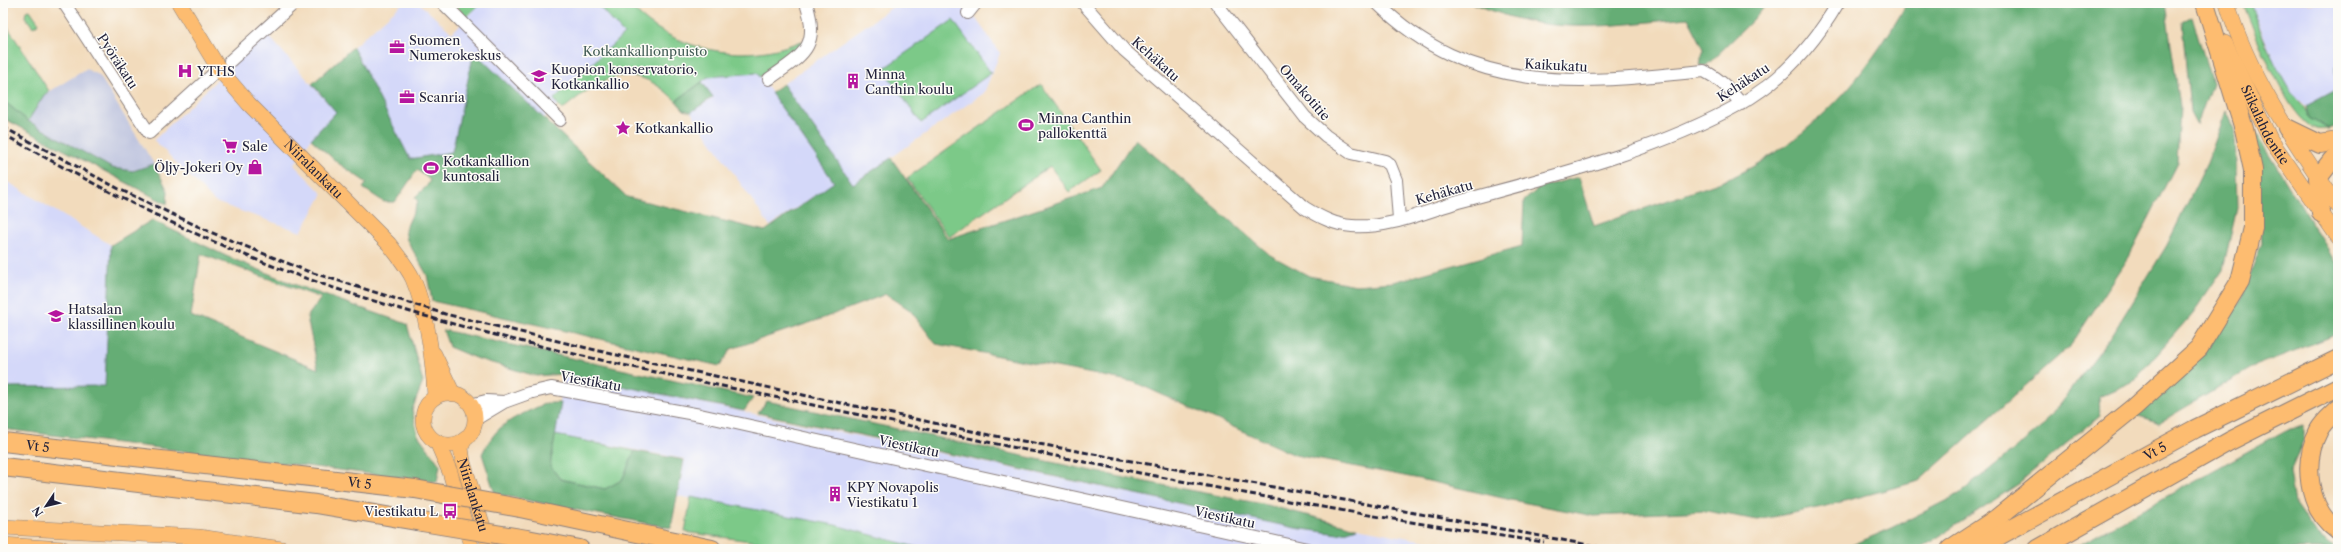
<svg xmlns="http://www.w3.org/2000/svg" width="2341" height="552" viewBox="0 0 2341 552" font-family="'Libre Caslon Text',serif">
  <rect width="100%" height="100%" fill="#fdfcf7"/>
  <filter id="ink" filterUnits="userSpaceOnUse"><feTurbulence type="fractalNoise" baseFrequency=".025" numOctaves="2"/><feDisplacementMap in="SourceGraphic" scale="8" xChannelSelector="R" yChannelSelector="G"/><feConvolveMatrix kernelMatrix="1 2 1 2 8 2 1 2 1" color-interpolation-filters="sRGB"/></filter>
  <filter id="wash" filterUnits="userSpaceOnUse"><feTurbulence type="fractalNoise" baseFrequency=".012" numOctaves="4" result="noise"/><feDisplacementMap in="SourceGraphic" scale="16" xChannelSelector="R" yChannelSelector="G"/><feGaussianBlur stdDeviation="0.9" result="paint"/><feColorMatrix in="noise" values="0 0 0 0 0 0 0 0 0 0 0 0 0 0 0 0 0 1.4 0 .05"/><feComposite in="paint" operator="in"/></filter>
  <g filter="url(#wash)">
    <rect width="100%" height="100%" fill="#f2dbbc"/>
    <!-- built -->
    <path fill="#d4d8f9" d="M403,3H419L452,33L481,3H596L624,34L554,99L559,104L544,118L474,53L452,152L410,159L353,47Z
      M898,3H965L1000,53L984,93L853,184L783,84Z
      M2250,3H2338V67L2335,68L2336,90L2306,106L2291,93L2279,73Z
      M266,33L336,112L311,139L294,165L323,194L301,232L215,202L154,140Z
      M758,73L834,182L770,226L691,112L713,98L702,82L708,77Z
      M3,179L111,245L105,386L3,387Z
      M563,374L1295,528L1338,534L1357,528L1467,549H923L835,525L678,496L685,459L555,435Z"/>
    <!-- industrial -->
    <path fill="#bdc3de" d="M86,69L99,75L154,164L133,171L112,168L28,121L44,95Z
      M1510,544L1550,549H1503Z"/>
    <!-- green -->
    <path fill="#7cc988" stroke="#4f7662" d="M454,3H481L466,17Z
      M596,3H628C661,42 718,59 767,51C779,49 791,45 802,41L803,46L760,77L757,73L708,77L676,101C632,57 602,77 562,110L554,99L624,34Z
      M2243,3H2250C2260,31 2272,60 2287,86C2295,100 2304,101 2309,118L2329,129C2325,129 2320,130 2316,129C2287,119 2254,31 2243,3Z
      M30,10L39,23L33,27L25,17L26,11Z
      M3,20L49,91L44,95L28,121L3,100Z
      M953,20L991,73L921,123L883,69Z
      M1041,84L1101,170L1069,192L1050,166L949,237L907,178Z
      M555,435L635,451L622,480L605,489L560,479L550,466Z
      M691,497L835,525L923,549H808L685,532Z"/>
    <!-- forest -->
    <path fill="#65ad74" stroke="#446858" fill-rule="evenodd" d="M1472,3H1767L1758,15L1706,66L1699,65L1704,49L1688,18C1636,23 1579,32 1527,21C1508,17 1490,10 1472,3Z
      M1907,3H2165L2180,106L2177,163L2129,257L2071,345L1919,481L1822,507L1758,520L1706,511L1594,516L1511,500L1420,479L1295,455L1134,382L936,344L910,310L886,294L821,319L731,349L720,366L432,301L427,275L407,240L405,230L418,202L415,197L427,186L430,180L417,170L395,202H384L363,188L367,183L338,163L311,139L336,112L312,84L353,47L410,159L452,152L474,52L627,197L765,231L834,182L771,93L783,84L853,184L891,158L948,239L1102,188L1135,139L1270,255L1309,276L1356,285L1394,282L1522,246L1524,201L1540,187L1579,177L1594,226C1623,216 1652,206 1680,196C1699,189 1719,184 1737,175C1814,136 1866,77 1907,3Z
      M2192,16L2212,83L2197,125L2190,112L2182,22Z
      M2335,67H2338V126L2329,129L2309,118L2306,106L2336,90Z
      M702,82L713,97L691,112L684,110L676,101Z
      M3,100L28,121L112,168L133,171L154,164L168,191L167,204L3,118Z
      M2226,111L2235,129L2237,208L2223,269L2193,313L2132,382L2099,397L2100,415L2020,483L1920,549H1843L1892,528L1959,494L2043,426L2112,335L2167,245L2207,163Z
      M2254,131L2338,265V334L2255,366L2159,423L2136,415L2240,303L2262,242Z
      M152,220L226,256L301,287L407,324L423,382L412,410L418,435L440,465L437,482L3,429V387L105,386L111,245ZM201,254L321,298L307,317L318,369L191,316Z
      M443,330L753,398L744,411L563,374L536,376L475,358L449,347Z
      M767,401L1130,479L1263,504L1357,528L1338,534L1295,528L758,413Z
      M546,403H561L550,466L560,479L605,489L622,480L635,451L684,460L671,528L495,494L482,454C498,421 515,418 546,403Z
      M2304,426V439L2290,471L2295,504L2316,534L2337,549H2072L2286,430Z
      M2338,450V502L2334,460Z"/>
  </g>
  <g filter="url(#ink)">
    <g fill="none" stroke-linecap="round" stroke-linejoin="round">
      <!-- minor casing -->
      <g stroke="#8a7e7c" stroke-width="14">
        <path id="minor" d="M64,3L149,133L219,69
          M443,3L560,120
          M1083,3L1124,50L1305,208C1320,217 1335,225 1352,226C1387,229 1425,212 1458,202C1553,176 1654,152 1740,104C1783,80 1814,44 1838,3
          M1216,3L1305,117L1326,136L1351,153L1385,161L1390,165L1396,180L1399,219
          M1377,3C1473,97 1581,84 1704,71C1720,79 1730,89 1741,104
          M968,13L976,3
          M230,61L294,3
          M769,79C802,55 821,48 806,3
          M470,405L486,401L504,402
          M474,420L504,402L529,393L551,388L700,415L1307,549"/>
      </g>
      <!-- major casing -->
      <g stroke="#8a7e7c" stroke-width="16">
        <g id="major">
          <path id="s1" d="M179,3L219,69L249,104L389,244C397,255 407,266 413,279C428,315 433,359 435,397"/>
          <path d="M2227,3C2249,77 2295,143 2338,206"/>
          <path id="s2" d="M2225,43L2270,139L2338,237"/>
          <path d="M434,354L453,394"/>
          <circle cx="449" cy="419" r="26"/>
          <path id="s3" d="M464,440L461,448L463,462L490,549"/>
          <path d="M437,442L450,472L472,549"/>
          <path d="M3,527L199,537L282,549"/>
          <path d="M3,545L63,549"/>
        </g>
      </g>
      <!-- highway casing -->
      <g stroke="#8a7e7c" stroke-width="20">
        <g id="highway">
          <path d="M2287,128L2320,144L2338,141"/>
          <path d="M2321,213L2318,178L2332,160L2338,157"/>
          <path d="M2338,409C2332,415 2323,422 2319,430C2302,462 2307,509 2338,531"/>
          <path id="s4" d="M3,442L415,489"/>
          <path d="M3,467L316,504L422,522"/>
          <path d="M520,508L712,549"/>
          <path d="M527,539L580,549"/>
          <path d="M1950,549L1997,518L2134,407L2199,348L2240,281L2253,228V170L2244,129L2205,3"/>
          <path id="s5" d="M1975,549L2195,429L2338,359"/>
          <path d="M2038,549L2230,441L2338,387"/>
        </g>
      </g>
      <!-- minor -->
      <use href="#minor" stroke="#fff" stroke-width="12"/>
      <!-- major -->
      <use href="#major" stroke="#fdbc6f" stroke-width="15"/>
      <!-- highway -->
      <use href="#highway" stroke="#fdbc6f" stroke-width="18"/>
      <!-- rail -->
      <path stroke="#22223b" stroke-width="3" stroke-dasharray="6 3" stroke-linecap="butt" d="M3,127L119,189L210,232L307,271L445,314L612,354L990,435L1611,549
        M3,134C101,189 202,242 308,279C483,341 674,375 855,414C1084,463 1313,510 1544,542"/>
      <!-- highway-bridge casing -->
      <g stroke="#8a7e7c" stroke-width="20" stroke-linecap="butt">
        <path id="highway-bridge" d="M415,489L520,508
          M422,522L527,539"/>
      </g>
      <!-- highway-bridge -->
      <use href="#highway-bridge" stroke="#fdbc6f" stroke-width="18"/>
    </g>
  </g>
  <!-- icons -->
  <defs>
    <g id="office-bare" transform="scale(1.2)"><path d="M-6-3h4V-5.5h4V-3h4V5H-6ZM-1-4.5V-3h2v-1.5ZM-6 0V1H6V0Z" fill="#b5179e" stroke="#fdfcf7" stroke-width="2.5" paint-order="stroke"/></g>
    <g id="hospital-bare" transform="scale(1.2)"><path d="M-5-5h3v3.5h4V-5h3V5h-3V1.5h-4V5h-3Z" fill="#b5179e" stroke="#fdfcf7" stroke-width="2.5" paint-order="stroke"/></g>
    <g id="school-bare" transform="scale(1.2)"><path d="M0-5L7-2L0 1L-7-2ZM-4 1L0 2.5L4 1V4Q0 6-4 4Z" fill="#b5179e" stroke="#fdfcf7" stroke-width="2.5" paint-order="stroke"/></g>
    <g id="building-bare" transform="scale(1.2)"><path d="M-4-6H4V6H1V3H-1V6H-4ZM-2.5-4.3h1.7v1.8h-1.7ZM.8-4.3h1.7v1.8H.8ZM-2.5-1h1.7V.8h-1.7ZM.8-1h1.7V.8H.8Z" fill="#b5179e" stroke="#fdfcf7" stroke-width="2.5" paint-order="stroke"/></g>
    <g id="stadium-bare" transform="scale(1.2)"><path d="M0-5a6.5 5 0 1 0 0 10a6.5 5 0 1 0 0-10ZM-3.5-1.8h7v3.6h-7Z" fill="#b5179e" stroke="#fdfcf7" stroke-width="2.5" paint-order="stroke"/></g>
    <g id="sight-bare" transform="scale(1.2)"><path d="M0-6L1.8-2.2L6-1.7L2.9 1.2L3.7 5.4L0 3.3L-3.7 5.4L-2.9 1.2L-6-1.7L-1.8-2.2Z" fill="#b5179e" stroke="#fdfcf7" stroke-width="2.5" paint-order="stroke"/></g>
    <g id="supermarket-bare" transform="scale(1.2)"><path d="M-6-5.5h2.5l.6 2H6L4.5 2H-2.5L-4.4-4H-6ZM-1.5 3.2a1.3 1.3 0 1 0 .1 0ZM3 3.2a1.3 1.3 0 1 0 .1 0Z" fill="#b5179e" stroke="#fdfcf7" stroke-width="2.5" paint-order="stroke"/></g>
    <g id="shop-bare" transform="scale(1.2)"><path d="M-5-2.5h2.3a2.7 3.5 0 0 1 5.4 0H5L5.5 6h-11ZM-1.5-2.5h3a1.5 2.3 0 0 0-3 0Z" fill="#b5179e" stroke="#fdfcf7" stroke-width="2.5" paint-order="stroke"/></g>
    <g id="bus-bare" transform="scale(1.2)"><path d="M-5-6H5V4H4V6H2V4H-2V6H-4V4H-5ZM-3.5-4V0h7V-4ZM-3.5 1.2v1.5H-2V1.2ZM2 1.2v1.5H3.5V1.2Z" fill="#b5179e" stroke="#fdfcf7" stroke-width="2.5" paint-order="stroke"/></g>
  </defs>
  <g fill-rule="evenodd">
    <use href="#office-bare" x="397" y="47"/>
    <use href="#hospital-bare" x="185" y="71"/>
    <use href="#school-bare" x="539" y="76"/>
    <use href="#building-bare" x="853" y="81"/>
    <use href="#office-bare" x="407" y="97"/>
    <use href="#stadium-bare" x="1026" y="125"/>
    <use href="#sight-bare" x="623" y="128"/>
    <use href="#supermarket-bare" x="230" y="146"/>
    <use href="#shop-bare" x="255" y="167"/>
    <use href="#stadium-bare" x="431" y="168"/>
    <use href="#school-bare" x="56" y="316"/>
    <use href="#building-bare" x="835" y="494"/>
    <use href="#bus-bare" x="450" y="511"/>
  </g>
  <g text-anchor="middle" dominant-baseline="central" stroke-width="3" stroke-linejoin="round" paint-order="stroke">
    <!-- poi labels -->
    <g font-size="13" fill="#22223b" stroke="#fdfcf7" text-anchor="start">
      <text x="409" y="40">Suomen<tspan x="409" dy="15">Numerokeskus</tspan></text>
      <text x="551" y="69">Kuopion konservatorio,<tspan x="551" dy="15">Kotkankallio</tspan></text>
      <text x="197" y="71">YTHS</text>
      <text x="865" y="74">Minna<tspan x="865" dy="15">Canthin koulu</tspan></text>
      <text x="419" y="97">Scanria</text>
      <text x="1038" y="118">Minna Canthin<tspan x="1038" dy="15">pallokenttä</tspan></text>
      <text x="635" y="128">Kotkankallio</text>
      <text x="242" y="146">Sale</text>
      <text x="443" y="161">Kotkankallion<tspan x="443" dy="15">kuntosali</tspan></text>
      <text x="243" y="167" text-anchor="end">Öljy-Jokeri Oy</text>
      <text x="68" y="309">Hatsalan<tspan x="68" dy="15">klassillinen koulu</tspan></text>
      <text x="847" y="487">KPY Novapolis<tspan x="847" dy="15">Viestikatu 1</tspan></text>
      <text x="438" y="511" text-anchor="end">Viestikatu L</text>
    </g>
    <!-- park labels -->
    <g font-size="13" fill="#425c56" stroke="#fdfcf7">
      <text x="645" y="51">Kotkankallionpuisto</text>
    </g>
    <!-- street labels -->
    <g font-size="13" fill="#22223b" stroke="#fdfcf7">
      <text transform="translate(1156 59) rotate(42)">Kehäkatu</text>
      <text transform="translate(118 61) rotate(57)">Pyöräkatu</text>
      <text transform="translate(1556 65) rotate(3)">Kaikukatu</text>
      <text transform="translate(1743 82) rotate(-33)">Kehäkatu</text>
      <text transform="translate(1305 92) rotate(49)">Omakotitie</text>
      <text stroke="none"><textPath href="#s2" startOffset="91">Siikalahdentie</textPath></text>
      <text stroke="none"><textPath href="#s1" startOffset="215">Niiralankatu</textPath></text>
      <text transform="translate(1444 192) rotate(-16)">Kehäkatu</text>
      <text transform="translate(591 381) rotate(10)">Viestikatu</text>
      <text stroke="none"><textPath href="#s4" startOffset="35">Vt 5</textPath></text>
      <text transform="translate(909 446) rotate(12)">Viestikatu</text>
      <text stroke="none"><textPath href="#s5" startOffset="205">Vt 5</textPath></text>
      <text stroke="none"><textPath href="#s4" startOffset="359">Vt 5</textPath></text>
      <text stroke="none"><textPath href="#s3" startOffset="57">Niiralankatu</textPath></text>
      <text transform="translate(1225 517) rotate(12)">Viestikatu</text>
    </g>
  </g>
  <!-- margin -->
  <rect width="2341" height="552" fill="none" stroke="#fdfcf7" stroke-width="16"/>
  <!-- north arrow -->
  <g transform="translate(46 506) rotate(235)" stroke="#fdfcf7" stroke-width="3" paint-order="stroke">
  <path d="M0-3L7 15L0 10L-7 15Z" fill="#22223b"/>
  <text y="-6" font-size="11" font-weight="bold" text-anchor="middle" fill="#22223b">N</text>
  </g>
</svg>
